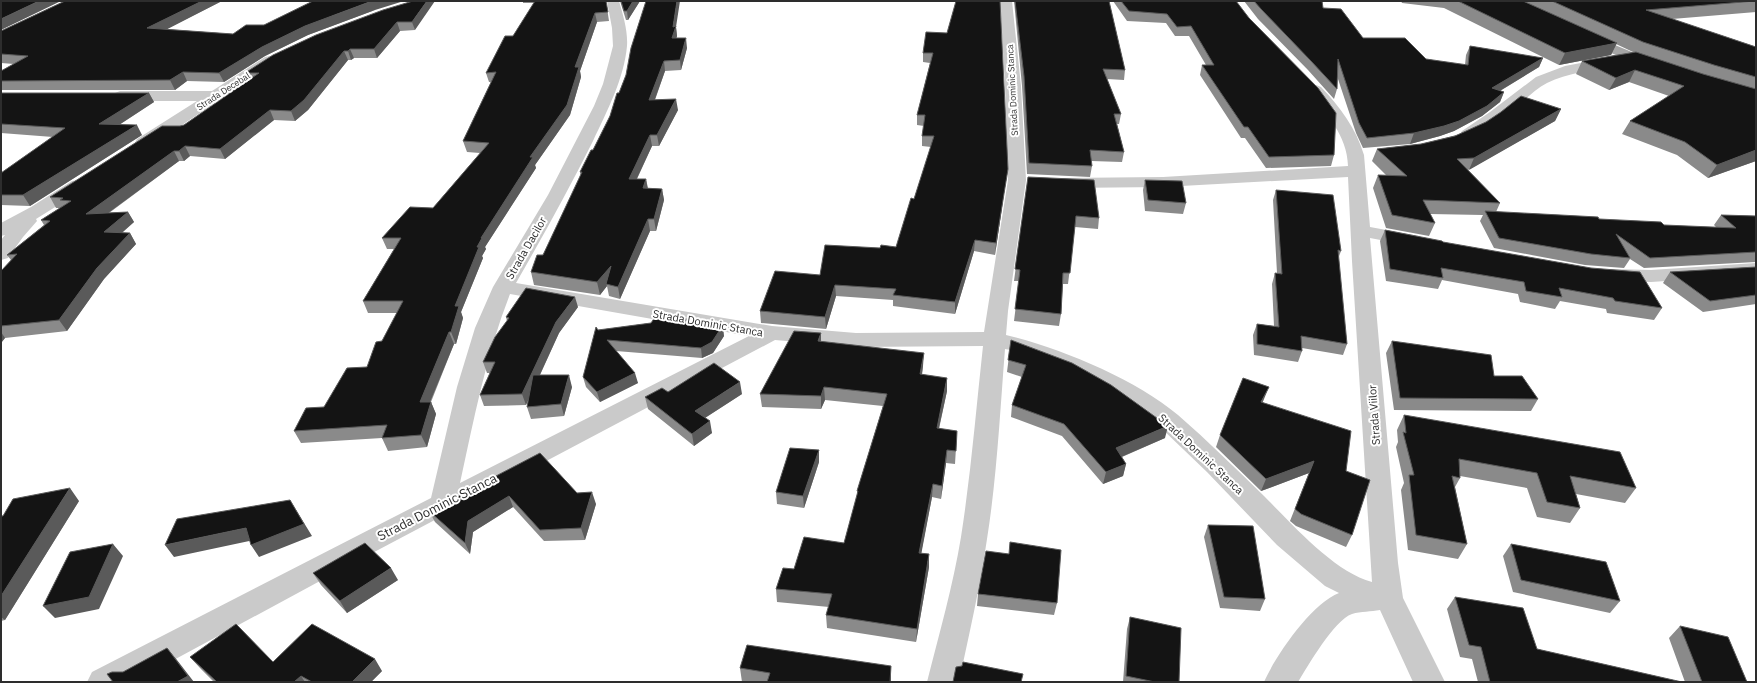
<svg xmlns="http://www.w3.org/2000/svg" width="1757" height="683" viewBox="0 0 1757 683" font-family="'IBM Plex Sans',sans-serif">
  <rect width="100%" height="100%" fill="#fff"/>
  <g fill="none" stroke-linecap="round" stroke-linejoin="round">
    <!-- minor -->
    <path fill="#cacaca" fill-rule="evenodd" d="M607,1H619C623,15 628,31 627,46C624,79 607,111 593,141C569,189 543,236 516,283L772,326L856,333L984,332L1008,180L1005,86L1000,1H1012L1021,86L1026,180L1008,311L1006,335C1060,348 1135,379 1178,415C1208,441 1236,469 1264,496C1292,524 1334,572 1372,582L1352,261L1348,177L1163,187L1064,188L1058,187L1055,183L1058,179L1064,178L1163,177L1348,166C1347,134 1326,115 1308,90L1311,87L1316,85L1321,87C1340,107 1356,128 1364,155L1370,227L1419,236L1422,240L1419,244L1412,246L1370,238L1398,563L1403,598L1445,682H1413L1380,610C1371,612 1361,611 1352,614C1334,620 1308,666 1298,682H1264C1276,655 1312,603 1339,593L1325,586L1277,545L1207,472L1159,426L1117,396L1077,376L1016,351L1005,349C1000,412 997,476 987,539C980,587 969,635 959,682H927C939,634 953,586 961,537C971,473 976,410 983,346L856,347L775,340L344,568L133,682H87L92,672L431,498L457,387L475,328L493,287L548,195L594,106L603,84L613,46L612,28ZM510,294L749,336L460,483C474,419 486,355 510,294Z
      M270,56L275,57L277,60L275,63L149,147L143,148L137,147L135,143L137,139L197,101H120L115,99L112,96L115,93L120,91H212L265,57Z
      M1607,58L1612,59L1614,62L1612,65C1590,71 1568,73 1547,83C1535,89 1524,101 1514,109C1502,118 1477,141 1462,137L1460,134L1462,131L1490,112L1536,77L1565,66Z
      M78,180L84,181L87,185L84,189L36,219L37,221L23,237L8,258L1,260V240L5,235L1,236V223L31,207L72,181Z
      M1756,263V275L1651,282L1611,281L1604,279L1601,275L1604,271L1611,269L1651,270Z"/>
    <!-- major -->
    <path fill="#a5a5a5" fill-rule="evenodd" d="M1586,33L1656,62L1658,65L1656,68L1651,69L1646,68L1581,40L1579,37L1581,34Z"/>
  </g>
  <!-- wall -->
  <path fill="#8a8a8a" d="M65,1H222L166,29L233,34L264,25L375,10L308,35L265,56L224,82L187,81L175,90H1V71L14,64L1,63V31Z
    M413,1L415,30L400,31L377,58H354L351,60H348L308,110L295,121L274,120L225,159L190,156L184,161H179L109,213L128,212L134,222L122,233H130L136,244L104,279L67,331L5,338L1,343V271L11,260L7,255L44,225L41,220L60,208H56L50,197L184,125L248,81L245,73Z
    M523,1H606L609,21L597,22L580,71L581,77L570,115L535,165L536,168L485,247L486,249L482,256L483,258L461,312L463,318L456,344H454L431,402L436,414L427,447L388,451L382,438L301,443L294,431L324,407L367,367L382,341L397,313H368L363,301L394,249H387L382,238L433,208L480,153L467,152L463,141L491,82H489L486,73L513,36L534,3H523Z
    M620,1H640L628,20H626Z
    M1014,1H1109L1125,70L1124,80L1107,79L1121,114L1119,124H1117L1124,152L1122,162L1091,161L1092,166L1090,177L1027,174L1022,86Z
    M1113,1H1236L1334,155L1331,166L1266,168L1245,138H1241L1200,75L1202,65H1206L1189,36H1175L1166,23L1127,21Z
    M1244,1H1322L1323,8L1363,38L1426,59L1465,65L1466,55L1470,46L1543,58L1539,67L1500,91L1504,92L1500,102L1482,116L1454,131L1440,136L1410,144L1363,148L1356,133L1337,76V89L1334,99L1308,70L1258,19Z
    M1401,1H1756V12L1672,19L1756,47V161L1708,178L1677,155L1622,134L1630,121L1669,96L1629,82L1609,90L1576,74L1582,61L1633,52L1616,44L1611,55L1559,65L1444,8L1402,3Z
    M676,27L677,36L676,38L687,48L681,70L665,71L655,100L678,110L659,146H652L637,179H646L648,188L662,189L664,200L656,231H650L620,299L609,296L607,286L600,295L534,285L531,272L543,255L581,176L580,172L593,150L610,116L626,75Z
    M947,33L1006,180L995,255L974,251L955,314L893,306V300L836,296L826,329L761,323L760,311L820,275L880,248L896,247L914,199L931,147L922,146V136L924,126L917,125V115L930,63L923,62V53Z
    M1,93H149L154,102L119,125L142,135L30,206L1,205V173L53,137L1,133Z
    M1561,109L1555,121L1468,170L1500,203L1496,212L1599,219L1664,225L1717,228L1714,225L1721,215L1756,216V262L1644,268L1630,259L1624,268L1585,265L1494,248L1480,221L1483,215L1430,214L1435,223L1429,236L1386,228L1373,188L1378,175L1387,176L1372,161L1377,149L1421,144Z
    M1028,177L1099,218L1098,229L1075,227L1068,284H1063L1061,314L1059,326L1014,321L1019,281H1014Z
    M1145,180L1186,203L1183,214L1145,211L1143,190Z
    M1276,190L1341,251L1338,259L1347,344L1343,355L1302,348V351L1298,362L1254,355L1253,335L1257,324L1274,326L1272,284L1275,273H1277L1273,200Z
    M1385,230L1443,242L1662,308L1654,320L1607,313L1606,309L1560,301L1555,309L1520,302L1518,294L1442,280L1438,289L1386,281L1380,241Z
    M1756,267V304L1703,312L1663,283L1670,272Z
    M578,307L559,333L540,375L572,387L564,416L531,419L527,407L528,399L526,405L484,406L480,395L490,373H487L483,362L507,321L506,317Z
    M651,323L724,336L713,353L702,358L616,351L638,383L600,402L586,387L583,377L598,330Z
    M1011,340L1165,438L1122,457L1126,464L1123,476L1103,484L1062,436L1011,417L1012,405L1022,377L1007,372Z
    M1392,341L1494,376L1538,399L1531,411L1394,410L1386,353Z
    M821,342L923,366L922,375L947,391L939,429L957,431L955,464L946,463L941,499L932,497L921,553L929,567L916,642L827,628L826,615L829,607L777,602L776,589L794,569L844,543L857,496V491L883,406L825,400L821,409L762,407L760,394Z
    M668,392L742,394L705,418L712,433L694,446L648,409L645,397Z
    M1264,399L1262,403L1346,471L1352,535L1346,547L1296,526L1290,521L1309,473L1261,491L1216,447L1220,435Z
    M1404,415L1636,488L1625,503L1576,494L1580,508L1570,523L1537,517L1527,488L1460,476V478L1455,487L1467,544L1458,559L1408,550L1401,490L1404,483L1396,447L1398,442L1397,430Z
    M819,450V462L804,508L777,504L776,492Z
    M540,453L577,493L596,504L585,540L544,541L513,507L473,532L470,554L435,522L429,511Z
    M79,501L5,620L1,621V516Z
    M1208,525L1265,599L1260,611L1220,608L1204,537Z
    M1511,544L1620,601L1610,613L1513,592L1503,556Z
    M313,573L398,580L347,613L321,585Z
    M978,594L1057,603L1054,615L977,606Z
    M1455,597L1537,649L1682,682H1478L1472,659L1460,657L1447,609Z
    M1130,617L1179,682H1123L1127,629Z
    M1680,626L1747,682H1685L1669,638Z
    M190,657L273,662L382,671L371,682H214L200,668Z
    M891,666V682H742L740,668Z"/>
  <!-- shaded-wall -->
  <path fill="#5a5a5a" d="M39,1H61L1,30V19Z
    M202,1H222L152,37L147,28Z
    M372,1H404L375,10L308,35L265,56L224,82L219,73L262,47L305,26Z
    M427,1H435L415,30L412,22Z
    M633,1H640L628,20L627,11Z
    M677,1H680L676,27L677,36L674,48L672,38L673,27Z
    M595,13L597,22L580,71L581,77L570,115L535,165L536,168L485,247L486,249L482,256L483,258L461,312L463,318L456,344L451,332L455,306L477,247L481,238L530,157L575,67Z
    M397,22L400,31L377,58L374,49Z
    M686,38L687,48L681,70L680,60Z
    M1617,43L1611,55L1559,65L1565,53Z
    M350,49L354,58L351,60L348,51Z
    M344,51L348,60L308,110L295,121L291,111Z
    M1543,58L1539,67L1488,98L1492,88Z
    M664,61L665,71L651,110L649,100Z
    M1635,70L1629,82L1609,90L1616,78Z
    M183,72L187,81L175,90L170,80Z
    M1504,92L1500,102L1482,116L1454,131L1440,136L1410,144L1414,133Z
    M149,93L154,102L105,134L99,124Z
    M676,99L678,110L659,146L657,135Z
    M1561,109L1555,121L1469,170L1474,158Z
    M270,110L274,120L225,159L220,149Z
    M137,125L142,135L30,206L23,195Z
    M650,135L652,146L631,191L629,179Z
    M185,146L190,156L184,161L179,151Z
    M1756,150V161L1708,178L1717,165Z
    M174,151L179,161L93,224L86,214Z
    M1008,169L1006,180L995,255L996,243Z
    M646,179L648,191L643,188Z
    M662,189L664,200L656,231L654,219Z
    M128,212L134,222L111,242L104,232Z
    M648,219L650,231L620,299L618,287Z
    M130,233L136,244L104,279L67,331L59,320L97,268Z
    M975,240L974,251L955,314V302Z
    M611,266L606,284L607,286L600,295L597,282Z
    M835,285L836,296L826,329L825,317Z
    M575,297L578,307L559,333L526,405L522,394L556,322Z
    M723,325L724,336L713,353L702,358L701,348Z
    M1,332L5,338L1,343Z
    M449,332L454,344L425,414L420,402Z
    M821,333V345L818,341Z
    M924,353L923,366L920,387V374Z
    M635,373L638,383L600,402L597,392Z
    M569,375L572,387L564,416L561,404Z
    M947,378V391L936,441L937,428Z
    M740,382L742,394L697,423L695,411Z
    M824,387L825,400L821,409V396Z
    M1269,387L1264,399L1257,414L1261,402Z
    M431,402L436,414L427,447L421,435Z
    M710,421L712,433L694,446L692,434Z
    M1168,426L1165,438L1114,460L1116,448Z
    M819,450V462L804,508L803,496Z
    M947,450L946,463L941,499L942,486Z
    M1314,461L1309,473L1261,491L1266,479Z
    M1126,464L1123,476L1103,484L1106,472Z
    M933,484L932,497L919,566V553Z
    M70,488L79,501L5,620L1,617V596Z
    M592,492L596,504L585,540L581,528Z
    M509,496L513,507L473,532L470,554L465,543L468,521Z
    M290,500L312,536L259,557L251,545Z
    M246,528L254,540L174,557L165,545Z
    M113,544L123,556L99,609L55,618L43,606Z
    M929,554V567L916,642L917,629Z
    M391,568L398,580L347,613L340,601Z
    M167,648L177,660L194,682H177Z
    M375,659L382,671L371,682H352Z
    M891,666V682H890Z
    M301,676L305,682H294Z"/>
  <!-- building -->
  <path fill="#141414" stroke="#5a5a5a" d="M1,1H39L1,19Z
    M65,1H202L147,28L233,34L246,25H264L313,1H372L305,26L262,47L219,73L183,72L170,80L1,81V71L28,56L1,54V31Z
    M413,1H427L412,22H397L374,49H350L348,51H344L304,100L291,111L270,110L220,149L185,146L179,151H174L86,214L128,212L104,232L130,233L97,268L59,320L1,326V271L17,254L7,255L50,221L41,220L71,201L60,200L63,198L50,197L162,126H180L184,125L259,73H245L273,55L316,35L383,10Z
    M535,1H606L608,12L595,13L575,67H579L567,105L530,157H533L481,238H482L477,247H479L455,306H459L451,332H449L420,402H431L421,435L382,438L387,425L294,431L306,408L324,407L347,368L367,367L376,342L382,341L403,301H363L401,238H382L410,207L433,208L489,143L463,141L496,72L486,73L505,36H513Z
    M621,1H633L627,11H624Z
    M646,1H677L673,27L676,26L672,38H686L680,60L664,61L649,100L676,99L657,135H650L629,179H646L643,188L662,189L654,219H648L618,287L606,284L611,266L597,282L531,272L537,255H543L582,172H580L591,150H593L610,116L617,93H619L626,75L631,48Z
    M956,1H1000L1008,169L996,243L975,240L955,302L893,295L896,289L835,285L825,317L760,311L775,271L820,275L825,245L880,248L881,245L896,247L911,198L914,199L934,136H922L925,115H917L933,53H923L926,32L947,33Z
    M1015,1H1109L1125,70L1103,69L1121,114H1114L1124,152L1090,150L1092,166L1029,163L1024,76Z
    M1121,1H1236L1249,18L1318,88L1336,113L1334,155L1269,157L1248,127H1244L1202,65H1214L1191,26L1177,27L1167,14L1129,11Z
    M1254,1H1322L1323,8L1341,9L1363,38H1405L1426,59L1468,65L1470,46L1543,58L1492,88L1504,92L1487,106L1459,121L1444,126L1414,133L1367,138L1359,123L1338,59L1337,89L1311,61L1261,9Z
    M1458,1H1523L1617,43L1565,53Z
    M1552,1H1755L1646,10L1756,47V77L1714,65L1643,42Z
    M1636,52L1703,74L1756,89V150L1717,165L1685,142L1630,121L1684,86L1635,70L1616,78L1582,61Z
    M1,93H149L99,124L137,125L23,195H1V173L65,128L1,124Z
    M1521,96L1561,109L1474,158L1457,159L1500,203L1423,200L1435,223L1392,215L1378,175L1407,176L1377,149L1421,144L1455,136L1486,122L1501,112Z
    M1028,177L1094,180L1099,218L1076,216L1070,273H1063L1061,314L1015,309L1020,270L1015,269Z
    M1145,180L1182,181L1186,203L1148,200Z
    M1276,190L1333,195L1341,251L1338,250L1347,344L1301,336L1302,351L1257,344V324L1279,327L1275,273L1282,274Z
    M1485,211L1598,217L1599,219L1661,222L1664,225L1736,228L1721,215L1756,216V252L1650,258L1616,234L1630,258L1591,254L1499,238Z
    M1385,230L1442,241L1443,242L1591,268L1640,272L1662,308L1615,301L1613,298L1559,288L1562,297L1526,291L1524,282L1441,268L1443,278L1390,269Z
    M1756,267V295L1710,301L1670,272Z
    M526,288L575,297L556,322L522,394L480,395L495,362H483L495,337L509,318L506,317Z
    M657,314L723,325L712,342L701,348L607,340L635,373L597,392L583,377L596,327L598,330L651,323Z
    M794,331L821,333L818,341L924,353L920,374L947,378L937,428L957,431L956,451L947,450L942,486L933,484L919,553L929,554L917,629L826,615L832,594L776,589L783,568L794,569L804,537L844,543L858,491H857L887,394L824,387L821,396L760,394Z
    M1011,340L1072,363L1111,385L1168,426L1116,448L1126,464L1106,472L1064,424L1012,405L1026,365L1008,360Z
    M1392,341L1491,355L1494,376H1522L1538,399L1400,398Z
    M714,363L740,382L695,411L710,421L692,434L645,397L662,388L668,392Z
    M533,375H569L561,404L527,407Z
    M1243,378L1269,387L1261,402L1351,431L1346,471L1370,480L1352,535L1301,514L1295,509L1314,461L1266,479L1220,435Z
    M1404,415L1620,452L1636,488L1570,476L1580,508L1547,502L1537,473L1459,459L1460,478L1452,476L1467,544L1416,535L1409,475H1414L1403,432L1406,433Z
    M790,448L819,450L803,496L776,492Z
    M540,453L577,493L592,492L581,528L540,530L509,496L468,521L465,543L429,511Z
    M70,488L1,596V516H3L13,499Z
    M290,500L304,524L251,545L246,528L165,545L177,519Z
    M1208,525L1253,526L1265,599L1224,597Z
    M1010,542L1061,550L1057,603L978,594L986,551L1009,554Z
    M365,543L391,568L340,601L313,573Z
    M113,544L89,597L43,606L70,552Z
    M1511,544L1606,562L1620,601L1521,580Z
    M1455,597L1523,608L1537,649L1682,682H1490L1481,647L1469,645Z
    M1130,617L1181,628L1179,682H1155L1126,676Z
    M236,624L273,662L312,624L375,659L352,682H312L301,676L294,682H217L190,657Z
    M1680,626L1728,637L1747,682H1702Z
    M747,645L891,666L890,682H767L770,673L740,668Z
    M167,648L188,676L177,682H113L107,674L112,672H123Z
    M963,662L1023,674L1021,682H953L956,667L962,666Z"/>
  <g text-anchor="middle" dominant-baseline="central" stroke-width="4" stroke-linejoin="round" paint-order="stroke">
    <!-- far-street labels -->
    <g font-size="9" fill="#2d2d2d" stroke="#fff">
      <text transform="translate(1012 90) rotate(-93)">Strada Dominic Stanca</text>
      <text transform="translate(223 91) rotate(-33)">Strada Decebal</text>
    </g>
    <!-- street labels -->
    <g font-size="11" fill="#2d2d2d" stroke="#fff">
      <text transform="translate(526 248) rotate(-60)">Strada Dacilor</text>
      <text transform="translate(708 323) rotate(10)">Strada Dominic Stanca</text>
      <text transform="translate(1374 415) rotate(-94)">Strada Viilor</text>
      <text transform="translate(1201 454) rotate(43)">Strada Dominic Stanca</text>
    </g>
    <!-- near-street labels -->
    <g font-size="13" fill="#2d2d2d" stroke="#fff">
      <text transform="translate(437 507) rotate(-27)">Strada Dominic Stanca</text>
    </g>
  </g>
  <!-- border -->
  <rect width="1757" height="683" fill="none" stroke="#2d2d2d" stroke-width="4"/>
</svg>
